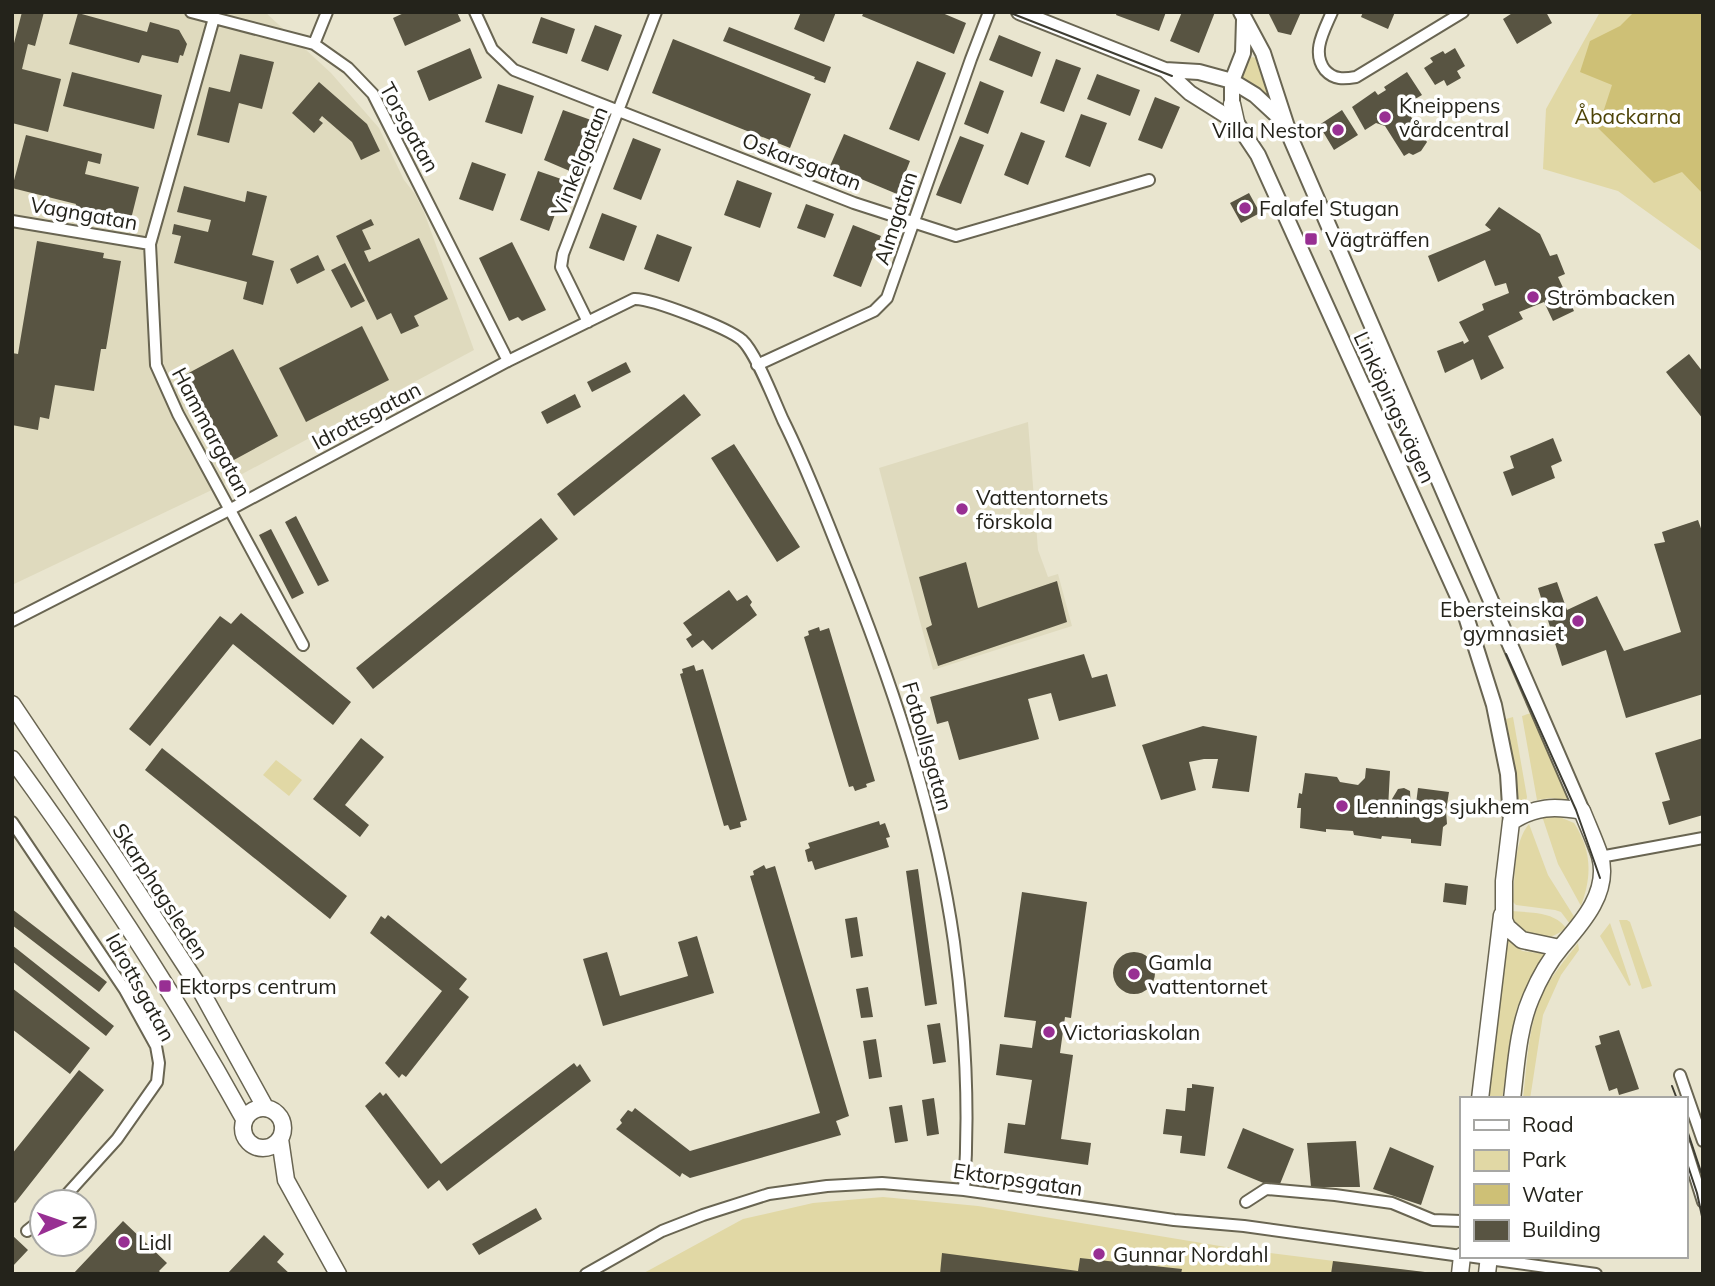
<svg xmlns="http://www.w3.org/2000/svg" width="1715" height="1286" viewBox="0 0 1715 1286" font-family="Mulish,sans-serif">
  <rect width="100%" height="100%" fill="#e9e5cf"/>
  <!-- built -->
  <path fill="#dfdabe" d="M12,12H265L331,73L379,128L404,180L415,194L424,212L474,350L216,488L12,585Z
    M1028,422L1038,550L1048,577L1058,574L1072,626L933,670L879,468Z"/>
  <!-- green -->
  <path fill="#e1d8a5" d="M1600,12H1703V252L1618,191L1543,169L1546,109Z
    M1251,57L1258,58L1269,89L1266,96L1240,79L1248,58Z
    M1531,713L1568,799L1566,800L1551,798L1537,800L1522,716Z
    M1513,717L1527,797L1525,805L1522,806L1517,802L1515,768L1506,719Z
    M276,760L302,780L289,796L263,775Z
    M1555,815L1574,823C1592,851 1592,876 1581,906L1558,864L1542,816Z
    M1529,824L1548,875L1575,918L1570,924L1561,912L1555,910L1516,905L1513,902C1515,879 1513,843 1529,824Z
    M1511,911C1530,913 1554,911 1566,928C1545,946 1517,939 1511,911Z
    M1619,920H1627L1630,922L1652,986L1642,989Z
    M1610,923L1631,985L1629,986L1600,936Z
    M1510,939L1522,951L1546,954L1528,983L1517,1008L1502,1099H1486L1508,940Z
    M1578,943L1579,950L1561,975L1543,1015L1530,1099H1523C1527,1065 1528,1028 1541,997C1550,977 1565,960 1578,943Z
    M883,1197L978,1206L1238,1249L1438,1274H642L743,1219L813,1203Z"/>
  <!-- water -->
  <path fill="#cec076" d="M1634,12H1703V194L1682,172L1654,183L1598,128L1612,85L1580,72L1590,41L1620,26Z"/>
  <!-- building -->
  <path fill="#585442" d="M22,12H44L35,46L28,44L22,69L61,79L48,132L12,123V51Z
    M406,12H457L461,21L405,46L393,18Z
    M801,12H836L824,42L794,29Z
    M864,12H940L966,23L954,54L862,16Z
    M1117,12H1166L1159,31L1116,15Z
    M1182,12H1215L1199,53L1170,41Z
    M1268,12H1301L1291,35L1278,32Z
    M1363,12H1395L1388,29L1361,17Z
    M1514,12H1546L1552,23L1517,44L1503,19Z
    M78,13L147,32L150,22L179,30L187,44L183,56L180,55L178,63L142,55L139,63L69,44Z
    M541,17L575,29L567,54L532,43Z
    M595,25L622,35L608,71L581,61Z
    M729,27L831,67L825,83L814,79L815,77L723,41Z
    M999,35L1041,52L1032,77L989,60Z
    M673,39L811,94L790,148L652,93Z
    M470,48L482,78L429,101L417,71Z
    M1455,48L1465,66L1457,71L1461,78L1447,86L1444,80L1435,85L1424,68L1433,62L1430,58L1443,51L1445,54Z
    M240,54L274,62L262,109L239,103L229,143L197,135L209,87L230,92Z
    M1056,59L1081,68L1064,112L1040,103Z
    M917,61L946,73L919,141L889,129Z
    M72,72L162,95L154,129L63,106Z
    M1407,72L1422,95L1410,102L1408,112L1427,142L1421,151L1413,155L1409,153L1404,156L1385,126L1376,123L1365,130L1352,107L1375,91L1378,95L1386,90L1384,87Z
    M1097,74L1140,90L1130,116L1087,99Z
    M980,81L1004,91L988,134L964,124Z
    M319,82L367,124L380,151L361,160L352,142L322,116L319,120L323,123L314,133L292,113Z
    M498,84L534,96L522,134L485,122Z
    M1155,97L1180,107L1162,149L1138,140Z
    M563,110L591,120L572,172L544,160Z
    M1342,110L1358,135L1334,150L1319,125Z
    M1081,114L1107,123L1090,167L1065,157Z
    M1021,132L1045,141L1028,185L1004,175Z
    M844,134L910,161L897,194L830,166Z
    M26,135L102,154L100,164L88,161L85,174L139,187L130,223L74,211L76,204L12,188Z
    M960,136L984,145L961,204L936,195Z
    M633,138L661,149L641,200L613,189Z
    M472,162L506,174L493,211L459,199Z
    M538,171L567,181L549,231L520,220Z
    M737,180L772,193L760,228L724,215Z
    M184,186L245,202L247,191L267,196L252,255L274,261L263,305L243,299L247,282L174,263L181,236L172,234L174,224L208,232L211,220L177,212Z
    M1249,193L1260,213L1241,223L1230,203Z
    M806,204L834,214L825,238L797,228Z
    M1499,207L1540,234L1550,256L1557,254L1565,274L1558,277L1574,311L1553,321L1544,302L1519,312L1523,319L1488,336L1504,368L1481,380L1473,359L1445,373L1437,351L1463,341L1464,344L1469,341L1459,322L1484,310L1482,304L1509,293L1506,283L1495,286L1485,260L1438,282L1428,256L1491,230L1485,225Z
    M602,213L637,226L624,261L589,248Z
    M371,219L374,225L362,230L371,249L364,251L369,262L419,238L448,299L414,316L419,326L401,334L391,313L377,320L336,236Z
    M853,225L881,236L861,287L833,276Z
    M657,234L692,247L679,282L644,269Z
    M37,241L104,253L103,258L121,261L106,349H101L94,391L55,385L49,419L40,417L38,430L12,425V353L18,354Z
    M512,242L546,310L522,321L518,317L509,321L479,258Z
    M318,255L325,270L297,284L290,269Z
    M345,263L365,301L351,308L331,270Z
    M362,326L389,380L306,422L279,368Z
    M233,349L278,436L232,461L185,375Z
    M1689,354L1703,372V419L1666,372Z
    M626,362L631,372L592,392L587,382Z
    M575,394L581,407L547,424L541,412Z
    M684,394L701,415L574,516L557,494Z
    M1553,438L1562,461L1551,466L1555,478L1512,496L1503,472L1514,468L1510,456Z
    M734,444L800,547L777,562L711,458Z
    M296,516L329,581L318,586L285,522Z
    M541,518L558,539L373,689L356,668Z
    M1698,520L1703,534V694L1626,718L1606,650L1562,666L1538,588L1557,582L1567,610L1597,596L1624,651L1681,632L1654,544L1665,542L1662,532Z
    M271,529L304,593L292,599L259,535Z
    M966,562L978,608L1057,581L1067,622L938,666L926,628L932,625L919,577Z
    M729,590L737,601L747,595L752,602L750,605L757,615L712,650L703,640L692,648L686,639L692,635L683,623Z
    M241,613L351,702L333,725L233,644L150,746L129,729L220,616L231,624Z
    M819,627L820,631L829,628L875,781L866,784L867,787L855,791L853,786L849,787L804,637L809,635L808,631Z
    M1084,654L1092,678L1107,674L1116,706L1059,721L1051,693L1028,699L1039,739L959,760L948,721L937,724L930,697Z
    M694,665L696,671L703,669L747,820L740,822L741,827L730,830L728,825L724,826L680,674L683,673L682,669Z
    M1203,726L1257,736L1249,792L1212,788L1218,759H1204L1189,762L1196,790L1161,800L1142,745Z
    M361,738L384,757L345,805L369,825L360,837L313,799Z
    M1703,738V815L1669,825L1662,802L1670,800L1655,753Z
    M162,748L347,896L330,919L145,770Z
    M1366,768L1390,771L1388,809L1391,810L1392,799L1398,789L1404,788L1410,791L1411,811L1415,812L1418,788L1449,792L1446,811L1447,824L1443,827L1441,846L1411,843V839L1382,836L1381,839L1354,835L1353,831L1326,829V832L1300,828L1301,808H1297L1299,793L1302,794L1305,773L1337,777L1340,782L1358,785L1365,778Z
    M879,821L880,825L885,823L890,837L886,838L889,847L815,870L812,861L808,862L805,850L810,848L808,843Z
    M764,865L766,869L775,866L849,1116L836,1121L841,1135L690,1178L682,1173L680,1177L616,1129L622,1123L620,1120L628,1110L632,1112L635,1108L690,1151L820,1113L750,876L754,875L753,871Z
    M918,869L937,1004L925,1006L906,871Z
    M1445,883L1468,886L1466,905L1443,902Z
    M1022,892L1087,902L1071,1018L1065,1017L1060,1053L1073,1055L1061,1139L1091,1143L1088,1165L1004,1153L1008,1123L1025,1125L1032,1080L996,1075L1000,1044L1032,1048L1036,1021L1004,1017Z
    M12,909L107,982L99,992L12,925Z
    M388,915L467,979L459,989L469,997L406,1077L402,1074L399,1078L385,1063L442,991L370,933L381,916L385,919Z
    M857,917L863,956L851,958L845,919Z
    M697,936L714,993L603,1026L583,959L607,952L620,996L688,976L678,942Z
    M12,945L114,1026L106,1036L12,961Z
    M1113 973a21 21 0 1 1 42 0a21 21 0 1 1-42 0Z
    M868,987L873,1017L861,1018L856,989Z
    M12,988L90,1048L70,1074L12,1029Z
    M940,1023L946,1062L933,1064L927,1025Z
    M1619,1030L1639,1089L1619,1095L1617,1088L1609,1091L1595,1046L1601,1044L1599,1036Z
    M876,1039L882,1077L869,1079L863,1041Z
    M574,1063L577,1067L580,1064L591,1081L447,1191L439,1180L428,1189L365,1106L380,1092L383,1096L386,1093L441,1164Z
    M79,1070L104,1090L15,1203L12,1201V1154Z
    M1192,1084L1214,1087L1205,1156L1180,1153L1182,1136L1163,1134L1166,1109L1185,1111L1187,1088H1192Z
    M934,1098L939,1134L927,1136L922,1100Z
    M902,1105L908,1141L895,1143L889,1107Z
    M1243,1128L1294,1149L1278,1189L1227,1168Z
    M1356,1141L1360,1187H1311L1307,1143Z
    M1390,1147L1434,1166L1421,1205L1373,1189Z
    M536,1208L542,1219L479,1255L472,1244Z
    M123,1221L167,1263L159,1271L162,1274H73Z
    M12,1235L28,1250L12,1267Z
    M264,1235L284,1254L277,1262L290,1274H227Z
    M942,1253L1078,1271L1080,1258L1182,1269L1181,1274H940Z
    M1333,1261L1425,1272L1424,1274H1331Z"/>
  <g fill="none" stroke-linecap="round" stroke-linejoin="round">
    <!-- minor casing -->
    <g stroke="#696552" stroke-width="14">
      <path id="minor" d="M191,12L314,44L348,68L373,94L508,361
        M475,12L492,49L514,70L854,203L956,236L1149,180
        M1332,12C1324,31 1311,52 1325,70C1334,80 1344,79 1356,77L1463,12
        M214,18L150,244L156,365L178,414L303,645
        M314,44L327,12
        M12,221L150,244
        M588,322L561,267L563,254L656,12
        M757,365L874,311L887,298L971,59L989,12
        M12,621L231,509L508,361L634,299C651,298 728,328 742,340C756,353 774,400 783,420C809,472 829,527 851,581C897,698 936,816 954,942C965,1024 970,1107 964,1190
        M12,822L125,990L156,1046L159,1063L157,1082L117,1139L60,1202
        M1600,857L1703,838
        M1680,1075L1703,1141
        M1685,1145L1703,1202
        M1246,1202L1266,1189L1335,1195L1392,1203L1433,1220L1461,1221
        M27,1231L42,1219
        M1467,1256L1596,1274
        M586,1274L662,1231L703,1215L769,1194L827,1186L882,1183L964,1190L1174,1220L1244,1226L1461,1256"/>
    </g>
    <!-- tertiary casing -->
    <g stroke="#696552" stroke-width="18">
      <path id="tertiary" d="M1019,12L1165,70L1199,72L1232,81L1255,95L1282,120
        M1241,12L1263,53L1291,139L1582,811
        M1165,70L1190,93L1236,122L1258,155L1464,610L1494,705L1508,774L1511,822
        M1232,104V81L1243,53L1244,20"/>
    </g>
    <!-- secondary casing -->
    <g stroke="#696552" stroke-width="19">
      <path id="secondary" d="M1232,104L1236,122
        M12,704L120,865L196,982L265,1107
        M12,759C96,874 175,994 244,1119
        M1480,1099L1502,915
        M1512,1099C1516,1066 1518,1028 1531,998C1538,981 1549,961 1561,947C1582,923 1610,892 1600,856C1595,841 1588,826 1582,811C1555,806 1535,806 1511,822L1504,881V920L1507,927L1522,940L1560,948
        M243 1128a20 20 0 1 1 40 0a20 20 0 1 1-40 0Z
        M280,1139L286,1180L338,1274
        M1460,1274L1462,1256
        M1487,1274L1489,1256"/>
    </g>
    <!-- minor -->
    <use href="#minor" stroke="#fff" stroke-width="10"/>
    <!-- tertiary -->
    <use href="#tertiary" stroke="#fff" stroke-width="14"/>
    <!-- secondary -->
    <use href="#secondary" stroke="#fff" stroke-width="16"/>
    <!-- tram -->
    <path stroke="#3e3d33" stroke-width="2" d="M1008,12L1172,76
      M1506,654L1576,810L1600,878
      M1672,1086L1677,1099
      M1685,1124L1701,1172
      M1685,1157L1697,1193L1703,1221
      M1702,1274L1703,1266"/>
  </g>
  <!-- markers -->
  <g fill="#982f93" stroke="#fff" stroke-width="2.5">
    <circle cx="1385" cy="117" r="7"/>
    <circle cx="1338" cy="130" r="7"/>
    <circle cx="1245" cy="208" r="7"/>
    <rect x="1304" y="232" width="14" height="14" rx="3.5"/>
    <circle cx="1533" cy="297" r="7"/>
    <circle cx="962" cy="509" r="7"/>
    <circle cx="1578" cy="621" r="7"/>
    <circle cx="1342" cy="806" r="7"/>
    <circle cx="1134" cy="974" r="7"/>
    <rect x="158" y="979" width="14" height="14" rx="3.5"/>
    <circle cx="1049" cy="1032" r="7"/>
    <circle cx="124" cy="1242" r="7"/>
    <circle cx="1099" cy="1254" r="7"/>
  </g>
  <g text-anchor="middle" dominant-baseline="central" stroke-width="7" stroke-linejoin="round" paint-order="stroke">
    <!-- poi labels -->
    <g font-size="21" fill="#24231b" stroke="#fff" text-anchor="start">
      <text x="1399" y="105">Kneippens<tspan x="1399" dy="24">vårdcentral</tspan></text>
      <text x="1324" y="130" text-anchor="end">Villa Nestor</text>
      <text x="1259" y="208">Falafel Stugan</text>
      <text x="1325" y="239">Vägträffen</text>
      <text x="1547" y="297">Strömbacken</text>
      <text x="976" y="497">Vattentornets<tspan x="976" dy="24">förskola</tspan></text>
      <text x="1564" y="609" text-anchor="end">Ebersteinska<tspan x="1564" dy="24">gymnasiet</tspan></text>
      <text x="1356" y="806">Lennings sjukhem</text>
      <text x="1148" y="962">Gamla<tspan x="1148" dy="24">vattentornet</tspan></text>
      <text x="179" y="986">Ektorps centrum</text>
      <text x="1063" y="1032">Victoriaskolan</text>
      <text x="138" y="1242">Lidl</text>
      <text x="1113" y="1254">Gunnar Nordahl</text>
    </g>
    <!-- park labels -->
    <g font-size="21" fill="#4e4408" stroke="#fff">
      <text x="1628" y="116">Åbackarna</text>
    </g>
    <!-- street labels -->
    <g font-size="21" fill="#24231b" stroke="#fff">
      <text transform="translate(410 127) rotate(61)">Torsgatan</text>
      <text transform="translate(579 161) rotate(-68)">Vinkelgatan</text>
      <text transform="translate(802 161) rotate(21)">Oskarsgatan</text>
      <text transform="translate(84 213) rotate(10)">Vagngatan</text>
      <text transform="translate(895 218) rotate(-72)">Almgatan</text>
      <text transform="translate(1395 407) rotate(65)">Linköpingsvägen</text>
      <text transform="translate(366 415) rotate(-28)">Idrottsgatan</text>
      <text transform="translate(212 432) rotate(62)">Hammargatan</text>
      <text transform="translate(928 746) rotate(74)">Fotbollsgatan</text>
      <text transform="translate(161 891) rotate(57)">Skarphagsleden</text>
      <text transform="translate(141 987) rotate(61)">Idrottsgatan</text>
      <text transform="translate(1018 1179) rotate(8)">Ektorpsgatan</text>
    </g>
  </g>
  <!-- border -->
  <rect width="1715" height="1286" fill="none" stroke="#24231b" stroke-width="28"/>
  <!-- legend -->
  <rect x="1460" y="1097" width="228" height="161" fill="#ffffff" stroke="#a7a7a4" stroke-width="2"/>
  <rect x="1474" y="1120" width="35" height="10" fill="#ffffff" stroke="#a7a7a4" stroke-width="2"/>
  <text x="1522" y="1132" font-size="21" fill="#24231b">Road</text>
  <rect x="1474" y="1150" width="35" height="21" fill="#e1d8a5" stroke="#a7a7a4" stroke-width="2"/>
  <text x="1522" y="1167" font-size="21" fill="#24231b">Park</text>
  <rect x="1474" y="1184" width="35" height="21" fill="#cec076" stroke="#a7a7a4" stroke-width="2"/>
  <text x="1522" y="1202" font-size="21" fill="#24231b">Water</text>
  <rect x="1474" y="1220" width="35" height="21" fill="#585442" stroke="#a7a7a4" stroke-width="2"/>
  <text x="1522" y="1237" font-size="21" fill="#24231b">Building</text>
  <!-- north arrow -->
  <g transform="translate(63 1223) rotate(88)"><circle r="33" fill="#ffffff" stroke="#a7a7a4" stroke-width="2"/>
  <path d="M0-5L12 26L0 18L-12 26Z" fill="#982f93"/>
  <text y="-10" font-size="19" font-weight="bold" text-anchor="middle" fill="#24231b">N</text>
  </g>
</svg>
